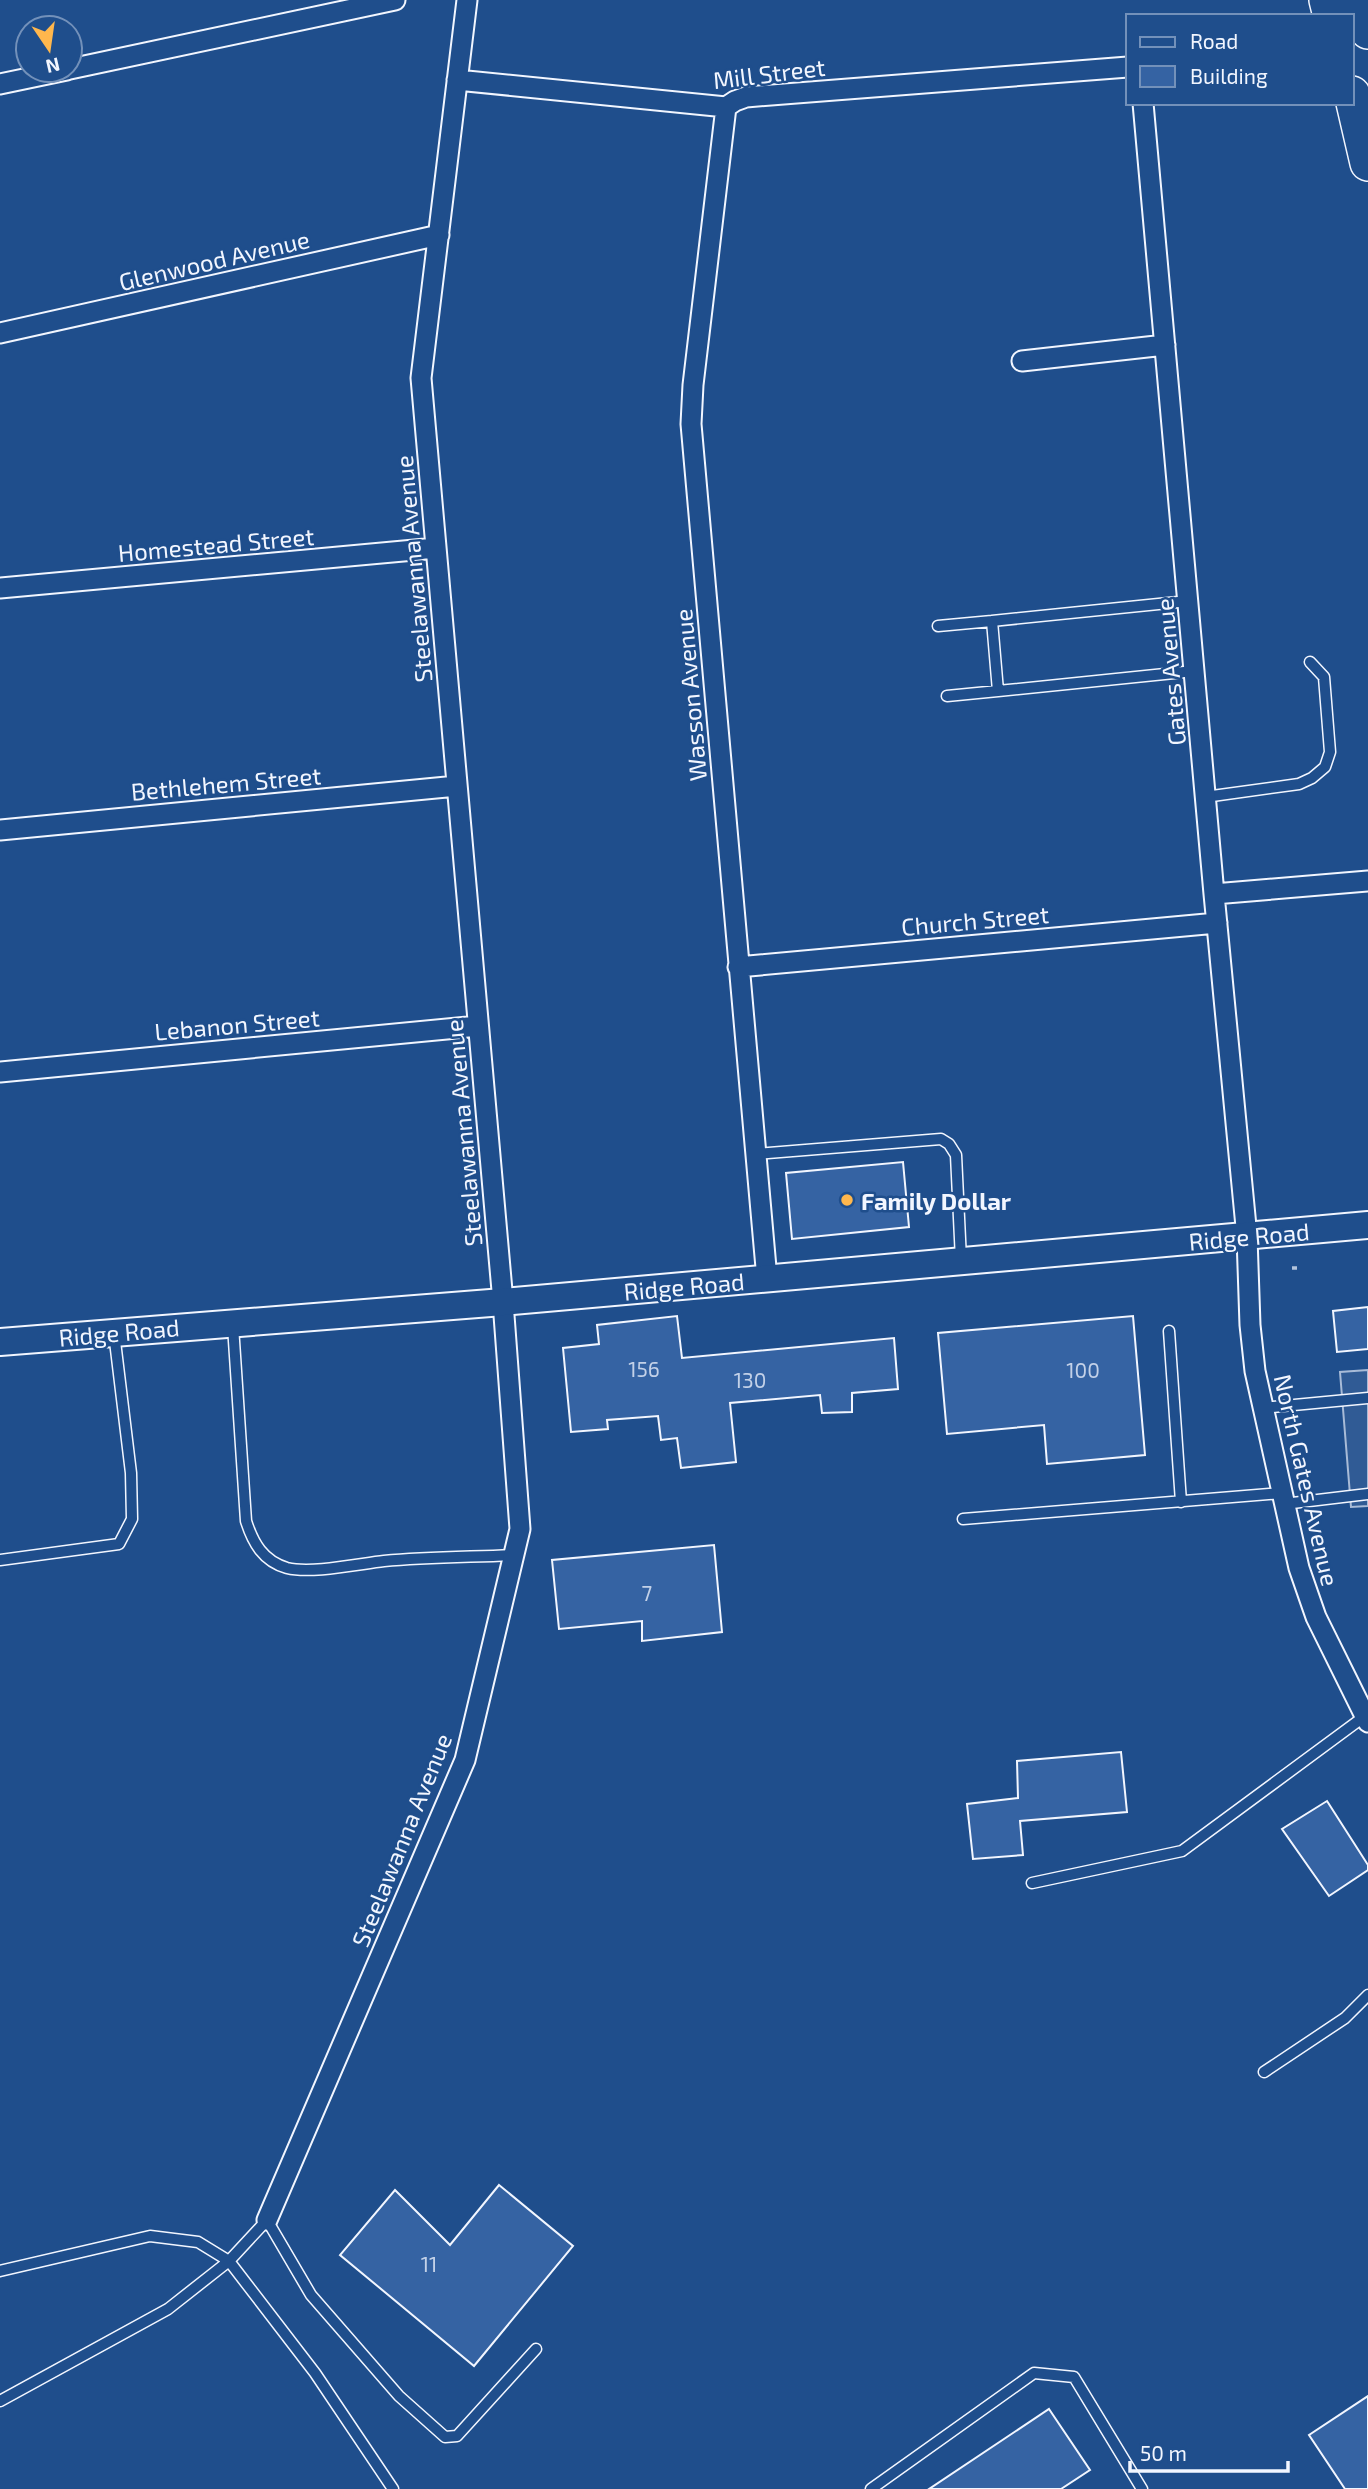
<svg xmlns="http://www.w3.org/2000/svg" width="1368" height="2489" viewBox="0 0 1368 2489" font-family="'Exo 2',sans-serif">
  <rect width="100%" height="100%" fill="#1f4e8c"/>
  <!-- parking -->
  <path fill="#305b95" stroke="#a8bbd7" stroke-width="2" d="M1368,1370V1506L1351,1507L1340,1372Z"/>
  <!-- building -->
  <path fill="#3563a3" stroke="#f2f6ff" stroke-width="2" d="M903,1162L909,1227L792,1239L786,1173Z
    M1368,1307V1349L1337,1352L1333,1311Z
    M677,1316L682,1358L894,1338L898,1389L852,1393V1412L822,1413L820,1395L730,1403L736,1462L681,1468L677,1438L661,1440L658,1416L607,1420L608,1429L571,1432L563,1348L599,1344L597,1325Z
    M1133,1316L1145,1455L1047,1464L1044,1425L947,1434L938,1333Z
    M714,1545L722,1632L642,1641V1621L559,1629L552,1560Z
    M1121,1752L1127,1812L1020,1821L1023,1855L973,1859L967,1804L1018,1798L1017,1761Z
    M1327,1801L1368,1865V1870L1329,1896L1282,1829Z
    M499,2185L573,2246L474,2366L340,2255L395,2190L450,2245Z
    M1368,2396V2489H1345L1309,2435Z
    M1049,2409L1090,2470L1061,2489H929Z"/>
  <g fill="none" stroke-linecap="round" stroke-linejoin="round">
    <!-- service casing -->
    <g stroke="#f2f6ff" stroke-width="13">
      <path id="service" d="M1188,601L992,621L998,691L1194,671
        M938,626L992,621
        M947,696L998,691
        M1205,797L1299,784L1312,778L1325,767L1330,752L1324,677L1310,662
        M755,1154L941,1139L949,1144L956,1155L961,1260
        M233,1326L246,1521C253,1543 263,1561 287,1568C311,1574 358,1564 384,1561C427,1557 471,1557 514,1555
        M1169,1331L1181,1502
        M1263,1408L1368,1398
        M1284,1504L1368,1494
        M963,1519L1282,1493
        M0,1560L119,1544L132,1519L131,1473L114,1333
        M1032,1883L1182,1851L1365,1716
        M1264,2072L1345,2018L1368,1995
        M0,2271L150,2236L198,2242L229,2261L267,2220L311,2295L399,2396L445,2437L457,2436L536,2349
        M0,2401L168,2309L229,2261L315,2373L393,2489
        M871,2489L1034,2373L1074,2377L1142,2489"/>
    </g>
    <!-- minor casing -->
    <g stroke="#f2f6ff" stroke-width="23">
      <path id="minor" d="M70,69L395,0
        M457,80L726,107L735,101L746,97L1128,67
        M0,84L67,70
        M1143,103L1214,894L1247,1237L1250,1325L1255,1371L1299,1568L1316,1617L1368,1722
        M726,107L693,385L691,424L767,1279
        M0,333L439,235
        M1022,361L1165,345
        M0,588L436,548
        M0,830L457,786
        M1214,894L1368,881
        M738,967L1217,923
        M0,1072L478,1026
        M267,2220L465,1760L520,1529L503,1302L421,378L467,0"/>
    </g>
    <!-- secondary casing -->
    <g stroke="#f2f6ff" stroke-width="30">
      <path id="secondary" d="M0,1342L503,1302L1368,1225"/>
    </g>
    <!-- motorway casing -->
    <g stroke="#f2f6ff" stroke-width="38">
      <path id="motorway" d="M1327,0L1331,16
        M1357,0L1368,31
        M1352,94L1368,163"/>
    </g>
    <!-- path -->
    <path stroke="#b3c4dc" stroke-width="3.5" stroke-dasharray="5 3.5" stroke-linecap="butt" d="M1292,1268H1297"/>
    <!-- service -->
    <use href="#service" stroke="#1f4e8c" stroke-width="10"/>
    <!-- minor -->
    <use href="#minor" stroke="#1f4e8c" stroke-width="19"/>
    <!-- secondary -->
    <use href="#secondary" stroke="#1f4e8c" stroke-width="26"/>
    <!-- motorway -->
    <use href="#motorway" stroke="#1f4e8c" stroke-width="35"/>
  </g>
  <!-- markers -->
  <circle fill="#ffb74d" stroke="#1f4e8c" stroke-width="2.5" cx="847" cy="1200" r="7"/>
  <g text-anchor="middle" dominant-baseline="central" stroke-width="5" stroke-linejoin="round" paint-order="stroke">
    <!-- number labels -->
    <g font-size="21" fill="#c3d1e8">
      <text x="644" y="1368">156</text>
      <text x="1083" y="1369">100</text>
      <text x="750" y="1379">130</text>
      <text x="647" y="1592">7</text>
      <text x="429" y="2263">11</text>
    </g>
    <!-- street labels -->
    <g font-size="24" fill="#f2f6ff" stroke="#1f4e8c">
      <text transform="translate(769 73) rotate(-7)">Mill Street</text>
      <text transform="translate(214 260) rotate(-13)">Glenwood Avenue</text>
      <text transform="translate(216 544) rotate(-5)">Homestead Street</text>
      <text transform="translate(413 569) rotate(-95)">Steelawanna Avenue</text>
      <text transform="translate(1170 672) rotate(-95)">Gates Avenue</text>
      <text transform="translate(690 695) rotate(-95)">Wasson Avenue</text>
      <text transform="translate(226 783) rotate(-5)">Bethlehem Street</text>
      <text transform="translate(975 920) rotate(-5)">Church Street</text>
      <text transform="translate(237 1024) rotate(-5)">Lebanon Street</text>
      <text transform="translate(463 1133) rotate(-95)">Steelawanna Avenue</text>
      <text transform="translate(1249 1236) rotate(-5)">Ridge Road</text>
      <text transform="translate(684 1286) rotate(-5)">Ridge Road</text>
      <text transform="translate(119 1332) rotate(-5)">Ridge Road</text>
      <text transform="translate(1307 1480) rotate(77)">North Gates Avenue</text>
      <text transform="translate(401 1840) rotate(-68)">Steelawanna Avenue</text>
    </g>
    <!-- poi labels -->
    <g font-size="24" font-weight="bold" fill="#f2f6ff" stroke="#1f4e8c" text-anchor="start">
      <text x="861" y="1200">Family Dollar</text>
    </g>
  </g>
  <!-- legend -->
  <rect x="1126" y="14" width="228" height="91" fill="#1f4e8c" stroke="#7391ba" stroke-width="2"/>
  <rect x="1140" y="37" width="35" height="10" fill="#1f4e8c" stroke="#7391ba" stroke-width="2"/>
  <text x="1190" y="49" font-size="21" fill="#f2f6ff">Road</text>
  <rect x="1140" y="66" width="35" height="21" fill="#3563a3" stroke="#7391ba" stroke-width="2"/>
  <text x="1190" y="84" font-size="21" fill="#f2f6ff">Building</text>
  <!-- north arrow -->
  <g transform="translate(49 49) rotate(167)"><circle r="33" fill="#1f4e8c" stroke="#7391ba" stroke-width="2"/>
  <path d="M0-5L12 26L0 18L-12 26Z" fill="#ffb74d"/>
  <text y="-10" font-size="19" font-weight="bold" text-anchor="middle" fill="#f2f6ff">N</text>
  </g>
  <!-- scale -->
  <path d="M1130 2461v10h158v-10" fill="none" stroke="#f2f6ff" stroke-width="3.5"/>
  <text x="1140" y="2461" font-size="21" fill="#f2f6ff" stroke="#1f4e8c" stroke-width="5" paint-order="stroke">50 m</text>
</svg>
